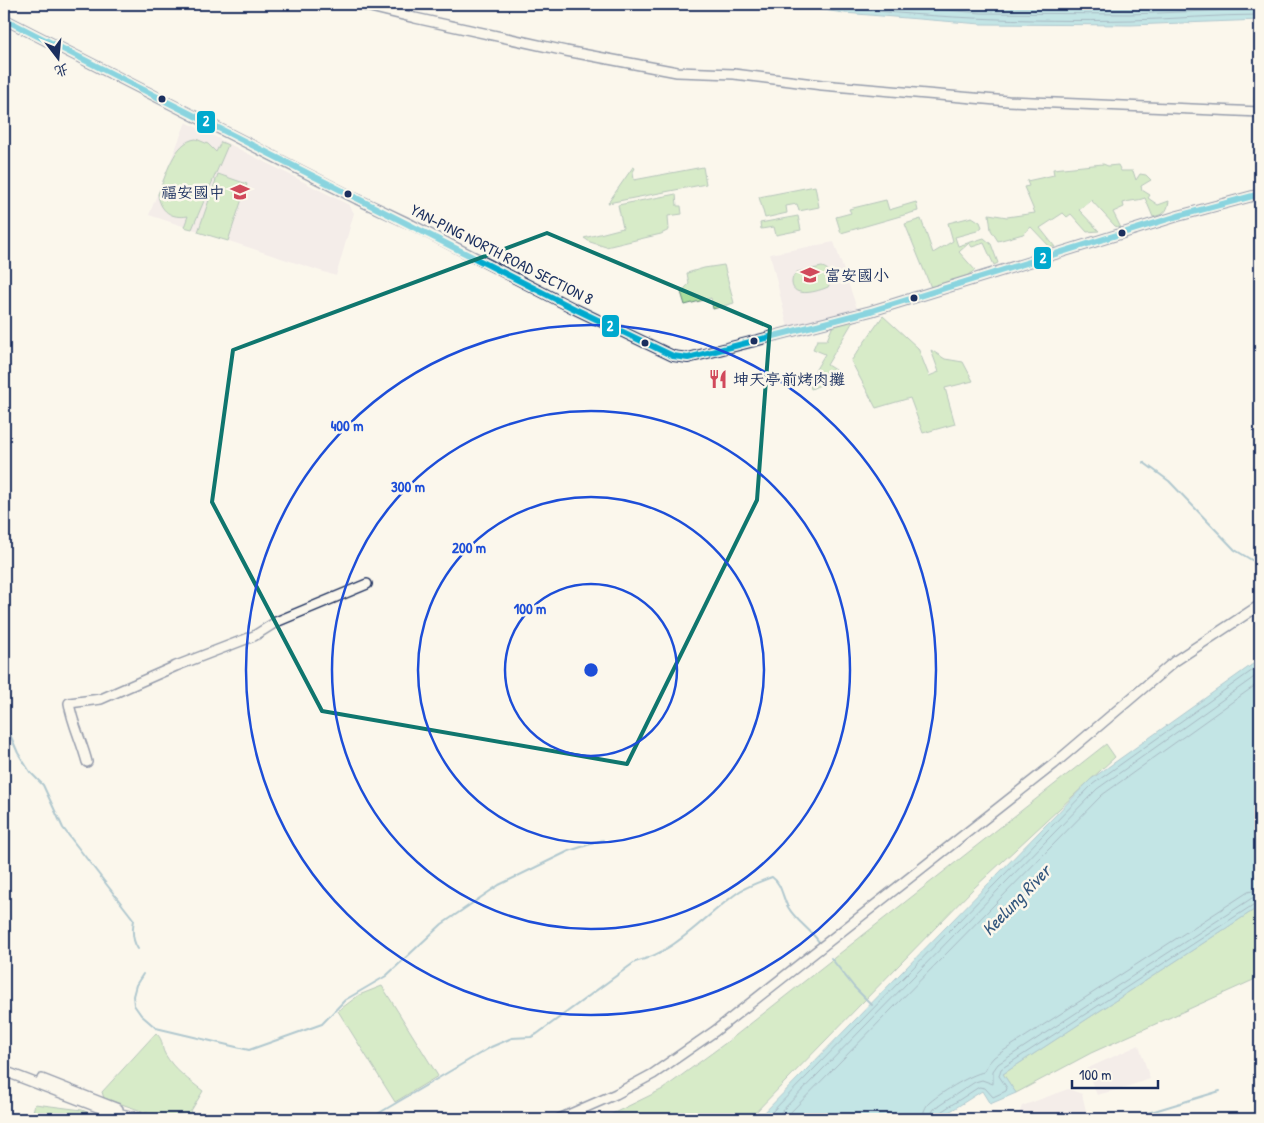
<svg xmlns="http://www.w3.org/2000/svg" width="1264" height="1123" viewBox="0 0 1264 1123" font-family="'Patrick Hand','LXGW WenKai TC',sans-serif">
  <rect width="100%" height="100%" fill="#fbf7ec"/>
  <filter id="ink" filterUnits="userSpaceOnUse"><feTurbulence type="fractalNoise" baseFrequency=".02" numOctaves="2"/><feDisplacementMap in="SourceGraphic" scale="10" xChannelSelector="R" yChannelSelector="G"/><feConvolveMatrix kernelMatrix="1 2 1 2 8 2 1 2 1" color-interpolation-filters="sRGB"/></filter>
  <g filter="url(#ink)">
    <!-- built -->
    <path fill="#ebdfe4" d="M186,122L349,205L354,213L336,276L149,215Z
      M834,242L858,311L788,328L770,254Z
      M1139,1045L1150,1079L1120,1089L1097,1095L1086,1069Z
      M1068,1089L1082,1094L1088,1119H1017L1022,1106Z"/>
    <!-- green -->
    <path fill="#abdc9c" stroke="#63867d" d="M1256,74H1260V102H1254Z
      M196,139L208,144L216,152L221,142L228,145L192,229L184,227L188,216C171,219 160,211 158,194C166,176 174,141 196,139Z
      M1103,164L1108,166L1118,165L1121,171H1133L1136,180L1140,174L1146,175L1151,180L1141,186L1142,190L1150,195L1148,198L1158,205L1169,201C1167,213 1164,214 1153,217L1145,198C1138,201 1130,200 1123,203L1124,207L1113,212L1121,228L1115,226L1091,200L1079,210L1099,231L1087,232L1071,214L1067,217L1063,213L1040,228L1055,247H1050L1031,227L1023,234L998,241L991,230L989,214L1007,217L1035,213L1024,187L1029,186L1027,181L1054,175L1053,169Z
      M633,167L635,168L633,172L634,180L703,167L706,184L608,203Z
      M218,174L247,184L228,241L198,232Z
      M815,186L819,207L799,211L797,204L786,206L787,213L765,218L759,197Z
      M676,194L677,206H681L682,214L668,216L669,230L661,234L606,247L590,242L584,238L623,228L618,205Z
      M886,200L889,210L916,202L918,211L841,233L836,217L851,213L849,209Z
      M798,216L801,230L776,235L774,227L761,229L760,223Z
      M972,217L980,222L982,227L977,231L955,237L958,246L984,238L991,244L998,263L994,265L984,243L972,247L969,243L959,252L975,270L960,281L932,290L905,224L921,219L933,253L953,241L948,223Z
      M724,265L734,303L713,309L711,298L685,305L681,292L689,284L687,273L704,268Z
      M822,267C829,269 831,273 832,280L828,287C819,291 793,299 792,283C792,277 794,275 797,272Z
      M883,316L918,348L929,376L939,372L931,350L945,359L963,362L973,381L945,388L955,424L923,433L910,398L876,408L851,361Z
      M855,318L827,365L843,375L811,389L809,381L825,354L813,349L817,340H827L834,323Z
      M1106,744L1115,757L974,888L749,1119H602L663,1089L731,1039Z
      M1260,906V977L1091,1053L1016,1093L1003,1074Z
      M382,986L438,1076L395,1102L338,1011L359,995Z
      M156,1033C165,1042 160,1045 165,1054C174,1070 189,1080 203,1091L186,1119H165L104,1098L102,1092Z
      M35,1104L82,1110L105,1119H31Z"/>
    <!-- water -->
    <path fill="#7fcedc" stroke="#578eaa" d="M780,4H1260V20L1131,25L981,24L844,13Z
      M1260,659V906L1003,1074L1016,1093L990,1104L982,1091L938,1119H758L1090,780Z"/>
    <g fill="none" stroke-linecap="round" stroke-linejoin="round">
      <!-- shore -->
      <path stroke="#436f90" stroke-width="1" d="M816,4C920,18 1026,22 1131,20C1174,19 1217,15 1260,15
        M871,4L982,13L1130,14L1260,9
        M960,4L982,6L1130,7L1200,4
        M765,1119L1093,784L1260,665
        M774,1119L1097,789L1260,673
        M784,1119L1102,795L1260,682
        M923,1119C923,1114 924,1109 928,1104C937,1095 971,1074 984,1072L988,1064L994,1057L1248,892L1260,889
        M930,1119L931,1114L934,1109L975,1082L982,1080L993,1084V1071L998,1064L1252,898L1260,896
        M936,1119L939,1113L979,1087L985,1088L993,1097L1006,1091L1007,1088L999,1076L1001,1069L1256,903L1260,902"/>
      <!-- stream -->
      <path stroke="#578eaa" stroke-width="2" d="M1143,462L1169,481L1235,550L1260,565
        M4,721L18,753L30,772L43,785L63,828L134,920C132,930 132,940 138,949
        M831,958L854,987L872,1005
        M143,974L136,985L133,996L134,1005L141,1015L156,1028L249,1050L322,1024L345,1000L386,976L442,924L499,885L569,851L603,840
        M369,1119L491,1047L512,1038L531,1037L537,1034L635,962C677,952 705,915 740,891C750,885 762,881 772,877C782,884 782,897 788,907C796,921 810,929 819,942
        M1128,1119L1220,1091"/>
      <!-- minor casing -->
      <g stroke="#1b2f5e" stroke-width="12">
        <path id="minor" d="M358,4L415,18L566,51L677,72L734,74L822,85L1008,101L1260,112
          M4,19L357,199L412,225L575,309L673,356L688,358L871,311L1178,216L1260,194
          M87,762C82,742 72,723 69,703L101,699L176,666L254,636L276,622L367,584
          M4,1071L108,1111L144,1119
          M42,1079L118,1109
          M559,1119L616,1094L653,1074L715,1031L1054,764L1175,661L1260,605"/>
      </g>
      <!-- minor -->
      <use href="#minor" stroke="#fbf7ec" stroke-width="9"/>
      <!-- bus-1 casing -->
      <g stroke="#fbf7ec" stroke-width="10">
        <path id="bus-1" d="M4,19L575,309L673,356L688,358L871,311L1178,216L1260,194"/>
      </g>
      <!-- bus-1 -->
      <use href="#bus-1" stroke="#00a9ce" stroke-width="6"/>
    </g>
  </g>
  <!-- marked area -->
  <path d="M0 0H1264V1123H0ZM547,233L770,327L757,500L627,764L322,711L212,502L233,350Z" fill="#fbf7ec" fill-opacity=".55" fill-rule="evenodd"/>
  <path fill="none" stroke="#0f766e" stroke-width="4" stroke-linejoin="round" d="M547,233L770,327L757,500L627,764L322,711L212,502L233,350Z"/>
  <!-- distance rings -->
  <g fill="none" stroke="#1d4ed8" stroke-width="2.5">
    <circle cx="591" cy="670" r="86"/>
    <circle cx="591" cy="670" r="173"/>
    <circle cx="591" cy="670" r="259"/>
    <circle cx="591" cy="670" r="345"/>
  </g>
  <!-- icons -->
  <defs>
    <g id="school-bare" transform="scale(1.5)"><path d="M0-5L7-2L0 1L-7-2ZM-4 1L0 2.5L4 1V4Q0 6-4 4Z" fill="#d1495b" stroke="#fbf7ec" stroke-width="2.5" paint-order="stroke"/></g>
    <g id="restaurant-bare" transform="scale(1.5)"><path d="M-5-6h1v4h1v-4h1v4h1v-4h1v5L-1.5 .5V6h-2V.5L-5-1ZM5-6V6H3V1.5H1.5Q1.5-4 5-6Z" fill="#d1495b" stroke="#fbf7ec" stroke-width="2.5" paint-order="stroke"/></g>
  </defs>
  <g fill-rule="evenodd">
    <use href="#school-bare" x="240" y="192"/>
    <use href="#school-bare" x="810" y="275"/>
    <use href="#restaurant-bare" x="718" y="379"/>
  </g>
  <!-- markers -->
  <g fill="#1b2f5e" stroke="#fbf7ec" stroke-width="2">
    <circle cx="162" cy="99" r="4.5"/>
    <circle cx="348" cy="194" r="4.5"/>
    <circle cx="1122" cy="233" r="4.5"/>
    <circle cx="914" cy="298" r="4.5"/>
    <circle cx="754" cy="341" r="4.5"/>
    <circle cx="645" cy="343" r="4.5"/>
  </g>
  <g text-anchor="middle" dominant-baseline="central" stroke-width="5" stroke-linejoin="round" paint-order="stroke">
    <!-- poi labels -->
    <g font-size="16" fill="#1b2f5e" stroke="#fbf7ec" text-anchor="start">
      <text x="225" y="192" text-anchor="end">福安國中</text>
      <text x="825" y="275">富安國小</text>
      <text x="733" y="379">坤天亭前烤肉攤</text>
    </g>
    <!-- street labels -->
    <g font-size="16" fill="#1b2f5e" stroke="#fbf7ec">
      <text transform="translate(502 254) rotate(27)">YAN-PING NORTH ROAD SECTION 8</text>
    </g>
    <!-- water labels -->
    <g font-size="18" font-style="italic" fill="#34577e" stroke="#fbf7ec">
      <text transform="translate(1016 900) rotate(-46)">Keelung River</text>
    </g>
  </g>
  <circle cx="591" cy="670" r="8" fill="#1d4ed8" stroke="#fbf7ec" stroke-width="2.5"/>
  <g font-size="15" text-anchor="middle" font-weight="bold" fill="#1d4ed8" stroke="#fbf7ec" stroke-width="5" stroke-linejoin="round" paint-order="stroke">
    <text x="347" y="431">400 m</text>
    <text x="408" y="492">300 m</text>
    <text x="469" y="553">200 m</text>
    <text x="530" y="614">100 m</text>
  </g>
  <g stroke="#fbf7ec" stroke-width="2">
    <rect x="196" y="110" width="20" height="24" rx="5" fill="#00a9ce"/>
    <rect x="1033" y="246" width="19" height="24" rx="5" fill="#00a9ce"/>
    <rect x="601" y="314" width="19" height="24" rx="5" fill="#00a9ce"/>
  </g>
  <g font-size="14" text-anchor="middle" font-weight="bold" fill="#fff">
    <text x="206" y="126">2</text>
    <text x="1043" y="263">2</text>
    <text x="610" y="331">2</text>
  </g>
  <!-- margin -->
  <rect width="1264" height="1123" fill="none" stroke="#fbf7ec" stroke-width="20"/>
  <rect x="10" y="10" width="1244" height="1103" fill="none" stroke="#1b2f5e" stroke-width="2" filter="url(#ink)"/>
  <!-- north arrow -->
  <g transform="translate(58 58) rotate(164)" stroke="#fbf7ec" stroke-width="4" paint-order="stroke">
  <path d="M0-4L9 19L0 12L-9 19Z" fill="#1b2f5e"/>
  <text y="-8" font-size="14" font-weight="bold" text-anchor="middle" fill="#1b2f5e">北</text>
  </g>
  <!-- scale -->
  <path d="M1072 1080v8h86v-8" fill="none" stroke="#1b2f5e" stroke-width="2.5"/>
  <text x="1079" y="1080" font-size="15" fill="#1b2f5e" stroke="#fbf7ec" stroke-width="4" paint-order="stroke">100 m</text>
</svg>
